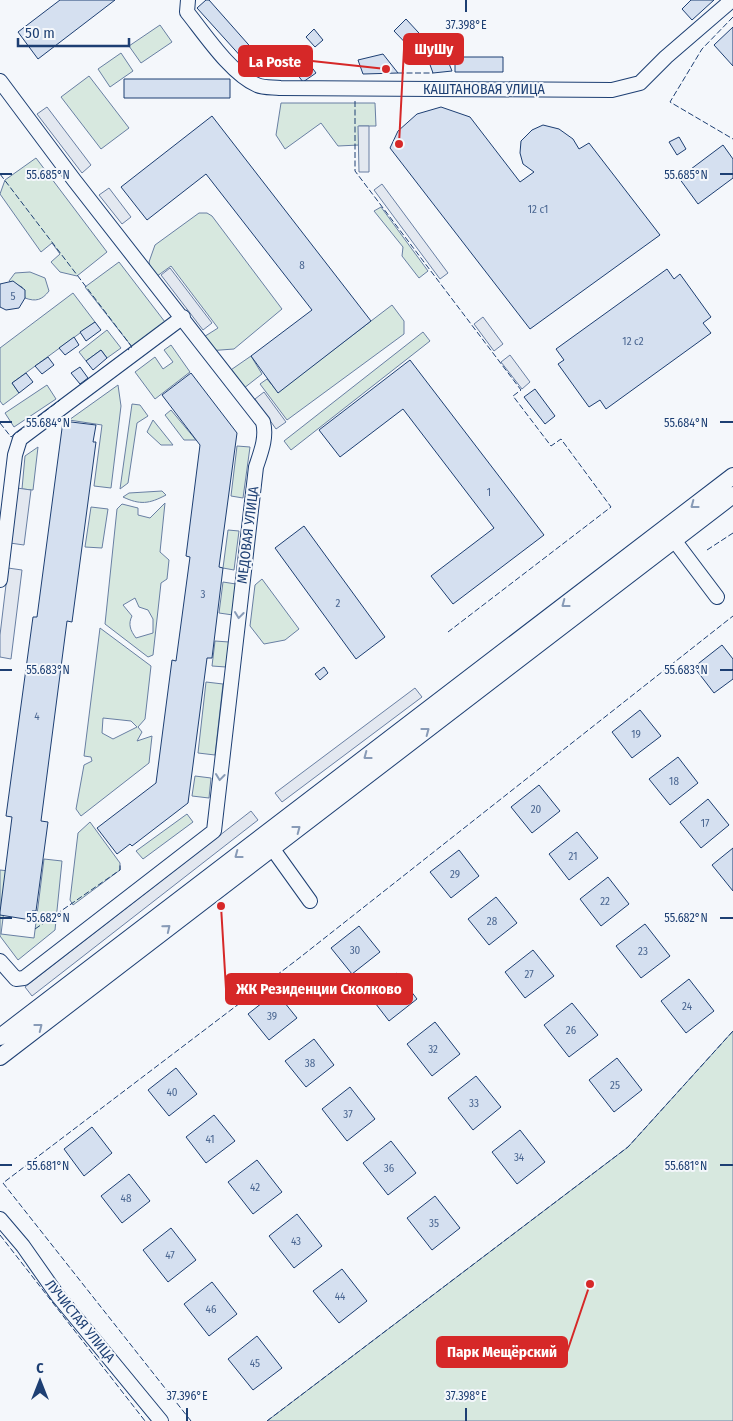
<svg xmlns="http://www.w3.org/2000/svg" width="733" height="1421" viewBox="0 0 733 1421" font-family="'Fira Sans Condensed',sans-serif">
  <rect width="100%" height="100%" fill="#f4f7fb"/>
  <!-- green -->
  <path fill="#d7e8df" stroke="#687fa3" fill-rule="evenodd" d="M160,25L172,42L141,63L129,46Z
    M121,53L133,71L110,87L98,69Z
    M89,76L129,128L101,149L61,97Z
    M281,103H375L376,126H359V145L338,146L321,123L285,149L276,135Z
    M36,158L107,252L77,276L60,272L51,262L60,254L52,243L41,252L0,194L5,180Z
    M381,207L428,271L419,278L402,256L403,247L374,211Z
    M199,213H207L212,216L282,309L234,349L207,351L199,340L218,328L171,266L153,279L149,262L155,245Z
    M119,262L165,322L132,347L85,287Z
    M30,272L45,278L49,291C42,300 36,302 25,298L22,287L9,281L15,273Z
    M73,293L95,322L12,383L19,393L3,405L0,401V348Z
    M392,305L404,321V334L287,420L260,384L267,379L278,392Z
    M107,330L121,348L107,358L101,350L86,361L79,352Z
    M423,332L430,341L291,450L284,441Z
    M171,345L190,372L155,399L135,372L155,357L163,369L173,362L164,350Z
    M251,356L262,374L239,392L225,374Z
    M47,385L56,399L14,427L5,413Z
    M118,385L121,406L111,488L94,486L102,425L69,420Z
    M132,404L140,405L148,416L137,423L128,483L120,489Z
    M171,410L196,440H184L165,415Z
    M153,420L173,445H161L147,432Z
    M237,446L250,447L243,498L231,496Z
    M38,447L33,490L22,489L25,456Z
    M162,491L166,495C149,504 140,505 123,497L129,493Z
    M165,503L160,552L169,560L167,579L161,583L153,655L148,657L105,624L117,509L122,504L138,508V515L150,518ZM135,598L139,607L148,610L153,619V633L136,638C130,630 128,624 132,616L123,605Z
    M91,507L108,509L102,548L85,547Z
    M228,530L239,531L234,570L223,568Z
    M262,579L299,629L285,640L264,644L250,626L255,585Z
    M223,582L236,584L233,615L219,613Z
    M100,628L151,666L145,719L138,727L142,732L137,741L152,736L149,763L81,816L76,809L84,765L92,761L91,757L84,756ZM103,718L131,721L137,727L113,739L102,733Z
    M215,641L229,642L226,667L212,666Z
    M206,682L223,684L215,755L198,753Z
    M195,776L211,778L209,798L192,796Z
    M187,814L193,822L143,859L136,851Z
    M90,822L120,863V870L73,905L70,900L78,833Z
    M44,859L62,861L55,930L18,960L0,936V870L9,871L1,934L34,938Z
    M733,1031V1421H267L628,1147Z"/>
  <!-- parking -->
  <path fill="#e3e8f0" stroke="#687fa3" d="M47,107L91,165L82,173L37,114Z
    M358,126H369V172H359Z
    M382,184L448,273L440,279L374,190Z
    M109,188L131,217L122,224L99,195Z
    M170,268L212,323L203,330L161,275Z
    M483,317L503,344L494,351L474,324Z
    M510,355L530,382L522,389L501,362Z
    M264,392L286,422L276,429L255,399Z
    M17,488L31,490L24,545L10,543Z
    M8,568L22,570L11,659L0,657V635Z
    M415,688L422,697L282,802L275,793Z
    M251,811L258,820L32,996L25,987Z"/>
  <!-- building -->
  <path fill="#d5e0f0" stroke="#1d3f73" d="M60,0H115L38,59L18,32Z
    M206,0H209L263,61L253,70L197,8Z
    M691,0H714L692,20L682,9Z
    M406,19L430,45L418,56L394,31Z
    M733,27V66L714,45Z
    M314,29L323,40L315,47L306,37Z
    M383,54L398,73L363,74L358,60Z
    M446,56L452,71L433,73L429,62Z
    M455,57H503V72H455Z
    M310,65L316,73L303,82L297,74Z
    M124,79H230V98H124Z
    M441,107L470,117L520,182L534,172L523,164L520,153L521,141L532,130L543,125L559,129L573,139L579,149L589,143L660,235L530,329L390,148L398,131L417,114Z
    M212,116L371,321L278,393L251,356L312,310L206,174L147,220L121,187Z
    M679,137L686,149L677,155L669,142Z
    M723,145L733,159V178L698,204L679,178Z
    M667,269L674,279L680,274L711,317L703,323L711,333L606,409L600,400L589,407L558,364L564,360L556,349Z
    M13,281L25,290V298L19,308L6,310L0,307V284Z
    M95,322L101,330L86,341L80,332Z
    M74,337L79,345L65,355L59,348Z
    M101,350L107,358L93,370L86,361Z
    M48,357L54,365L42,374L35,366Z
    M410,360L544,535L453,604L431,576L494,528L403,409L340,457L319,430Z
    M80,367L88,378L80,384L71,373Z
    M26,373L33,382L19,393L12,383Z
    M191,373L237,433L219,567L223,568L212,658H207L188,803L132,846L130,844L117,854L97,828L156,783L172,660L176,661L190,557L186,556L200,445L162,395Z
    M535,389L555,416L545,424L524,397Z
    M63,421L96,425L93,442H96L72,622L67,621L41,821L48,822L36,911H32L31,920L0,915V912L12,817L6,816L33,617H37Z
    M304,526L385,637L356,659L275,548Z
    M722,645L733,659V679L714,693L694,667Z
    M324,667L328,673L320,680L315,674Z
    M640,710L661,736L632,758L612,732Z
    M678,757L698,783L670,805L649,779Z
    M539,785L560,811L532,833L511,807Z
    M708,799L729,825L701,848L680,822Z
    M577,832L598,858L569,880L549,854Z
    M733,848V891L712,865Z
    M459,850L479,876L451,898L430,872Z
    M608,877L629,904L601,926L580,899Z
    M496,897L517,923L489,945L468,919Z
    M645,924L670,956L641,978L616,946Z
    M359,926L380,952L352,974L331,948Z
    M533,950L554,976L525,998L505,972Z
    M397,973L417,999L389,1021L369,995Z
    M689,979L714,1011L686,1033L661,1001Z
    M276,992L297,1018L269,1040L248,1014Z
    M572,1003L598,1035L569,1057L544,1025Z
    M435,1022L460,1054L432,1076L407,1044Z
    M314,1039L334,1065L306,1087L285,1061Z
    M617,1058L642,1090L614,1112L589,1080Z
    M176,1068L197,1094L169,1116L148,1090Z
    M476,1076L501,1107L473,1130L448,1098Z
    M350,1087L375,1119L347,1141L322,1109Z
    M214,1115L235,1141L206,1163L186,1137Z
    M92,1127L112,1153L84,1176L64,1149Z
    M520,1130L545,1162L517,1184L492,1152Z
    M391,1141L416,1173L388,1195L363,1163Z
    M257,1160L282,1192L253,1214L228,1182Z
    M129,1174L150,1201L122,1223L101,1196Z
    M435,1196L460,1228L432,1250L407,1218Z
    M297,1214L322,1246L294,1268L269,1236Z
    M171,1228L196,1260L168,1282L143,1250Z
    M342,1269L367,1301L339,1323L313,1291Z
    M212,1282L237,1314L209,1336L184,1304Z
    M257,1336L282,1368L253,1390L228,1359Z"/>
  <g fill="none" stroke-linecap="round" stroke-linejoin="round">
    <!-- minor casing -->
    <g stroke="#1d3f73" stroke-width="16">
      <path id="minor" d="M188,0L187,12C204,33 231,74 257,85C264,88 273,87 280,88L612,90L640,83L666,57L732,0
        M0,81L74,180L263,422C267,437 261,452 256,467L214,831L24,978L16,979L0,961
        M674,540L717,597
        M0,580L15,455L20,439L183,317
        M272,848L310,901
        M0,1219L23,1246L58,1296L161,1421"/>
    </g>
    <!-- tertiary casing -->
    <g stroke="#1d3f73" stroke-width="18">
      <path id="tertiary" d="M0,1037L733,476
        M0,1057L733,495"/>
    </g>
    <!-- minor -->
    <use href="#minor" stroke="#f4f7fb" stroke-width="14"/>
    <!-- tertiary -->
    <use href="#tertiary" stroke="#f4f7fb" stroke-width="16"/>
    <!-- fence -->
    <path stroke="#1d3f73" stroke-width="1" stroke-dasharray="6 2.5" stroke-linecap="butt" d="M733,17L702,49L670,102L733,139
      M398,73H433
      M355,101V171L521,390L513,396L551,446L561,439L611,507L448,632
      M0,174L132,347L128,350
      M0,423L11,437L60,400
      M707,550L733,533
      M35,929L120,870V863
      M0,1235L145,1421
      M191,1421L3,1183L298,959L733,616
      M267,1421L628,1147L733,1031"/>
  </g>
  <!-- one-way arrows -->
  <defs><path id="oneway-chevron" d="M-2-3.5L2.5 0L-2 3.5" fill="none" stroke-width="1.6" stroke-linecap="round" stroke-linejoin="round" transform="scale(1.25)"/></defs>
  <g stroke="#889bb7">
    <use href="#oneway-chevron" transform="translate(694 505) rotate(143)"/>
    <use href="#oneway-chevron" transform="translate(565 604) rotate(143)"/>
    <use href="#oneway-chevron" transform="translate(239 615) rotate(97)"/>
    <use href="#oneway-chevron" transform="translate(426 731) rotate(-37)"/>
    <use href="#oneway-chevron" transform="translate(367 756) rotate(143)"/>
    <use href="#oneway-chevron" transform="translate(220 777) rotate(97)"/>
    <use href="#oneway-chevron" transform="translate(297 829) rotate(-37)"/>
    <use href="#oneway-chevron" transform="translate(238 855) rotate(143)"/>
    <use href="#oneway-chevron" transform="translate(167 928) rotate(-39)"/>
    <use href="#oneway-chevron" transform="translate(39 1027) rotate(-38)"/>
  </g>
  <!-- ticks -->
  <path fill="none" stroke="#1d3f73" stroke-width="2" d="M466,0V12M0,174H12M720,174H733M0,422H12M720,422H733M0,670H12M720,670H733M0,918H12M720,918H733M0,1165H12M720,1165H733M187,1408V1421M466,1408V1421"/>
  <g text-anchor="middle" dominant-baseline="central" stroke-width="4" stroke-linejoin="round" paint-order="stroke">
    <!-- number labels -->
    <g font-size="11" fill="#4b6792">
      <text x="538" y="209">12 с1</text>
      <text x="302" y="265">8</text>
      <text x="13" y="296">5</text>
      <text x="633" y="341">12 с2</text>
      <text x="489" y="492">1</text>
      <text x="203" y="594">3</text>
      <text x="338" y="603">2</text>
      <text x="37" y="716">4</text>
      <text x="636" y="734">19</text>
      <text x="674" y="781">18</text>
      <text x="536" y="809">20</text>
      <text x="705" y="823">17</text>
      <text x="573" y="856">21</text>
      <text x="455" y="874">29</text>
      <text x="605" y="901">22</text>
      <text x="492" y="921">28</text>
      <text x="355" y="950">30</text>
      <text x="643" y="951">23</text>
      <text x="529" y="974">27</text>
      <text x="687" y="1006">24</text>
      <text x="272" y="1016">39</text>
      <text x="571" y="1030">26</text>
      <text x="433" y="1049">32</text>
      <text x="310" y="1063">38</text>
      <text x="615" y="1085">25</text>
      <text x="172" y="1092">40</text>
      <text x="474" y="1103">33</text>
      <text x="348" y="1114">37</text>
      <text x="210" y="1139">41</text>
      <text x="519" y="1157">34</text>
      <text x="389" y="1168">36</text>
      <text x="255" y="1187">42</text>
      <text x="126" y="1198">48</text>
      <text x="434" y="1223">35</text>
      <text x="296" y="1241">43</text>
      <text x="170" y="1255">47</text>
      <text x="340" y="1296">44</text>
      <text x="211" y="1309">46</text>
      <text x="255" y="1363">45</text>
    </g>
    <!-- street labels -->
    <g font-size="14" fill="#1d3f73" stroke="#f4f7fb">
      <text x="484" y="89">КАШТАНОВАЯ УЛИЦА</text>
      <text transform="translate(248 535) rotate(-83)">МЕДОВАЯ УЛИЦА</text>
      <text transform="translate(80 1321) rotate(51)">ЛУЧИСТАЯ УЛИЦА</text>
    </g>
  </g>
  <g font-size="12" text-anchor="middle" fill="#1d3f73" stroke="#f4f7fb" stroke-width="4" stroke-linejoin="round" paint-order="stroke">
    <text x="466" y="29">37.398°E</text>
    <text x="48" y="179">55.685°N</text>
    <text x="686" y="179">55.685°N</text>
    <text x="48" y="427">55.684°N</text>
    <text x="686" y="427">55.684°N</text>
    <text x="48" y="674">55.683°N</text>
    <text x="686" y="674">55.683°N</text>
    <text x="48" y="922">55.682°N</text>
    <text x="686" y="922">55.682°N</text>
    <text x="48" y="1170">55.681°N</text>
    <text x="686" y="1170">55.681°N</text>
    <text x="187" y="1400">37.396°E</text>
    <text x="466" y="1400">37.398°E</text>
  </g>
  <!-- callouts -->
  <path fill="none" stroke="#d62828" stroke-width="2" d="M399 144L404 49M386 69L312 61M221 906L226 989M590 1284L567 1352"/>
  <g fill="#d62828" stroke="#f4f7fb" stroke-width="2">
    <circle cx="399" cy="144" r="5"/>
    <circle cx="386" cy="69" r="5"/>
    <circle cx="221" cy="906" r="5"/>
    <circle cx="590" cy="1284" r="5"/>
  </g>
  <g fill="#d62828" stroke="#d62828" stroke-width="2">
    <rect x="404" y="34" width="59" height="30" rx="5"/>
    <rect x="239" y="46" width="73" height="30" rx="5"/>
    <rect x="226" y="974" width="186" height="30" rx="5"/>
    <rect x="437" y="1337" width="130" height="30" rx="5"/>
  </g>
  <g font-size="15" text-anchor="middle" font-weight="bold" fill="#fff">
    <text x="434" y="54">ШуШу</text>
    <text x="275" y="67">La Poste</text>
    <text x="319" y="994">ЖК Резиденции Сколково</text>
    <text x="502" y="1357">Парк Мещёрский</text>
  </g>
  <!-- north arrow -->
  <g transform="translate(40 1381)" stroke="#f4f7fb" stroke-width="4" paint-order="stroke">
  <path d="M0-4L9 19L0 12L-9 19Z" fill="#1d3f73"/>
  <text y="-8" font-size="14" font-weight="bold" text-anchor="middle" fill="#1d3f73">С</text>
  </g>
  <!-- scale -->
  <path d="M18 38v8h111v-8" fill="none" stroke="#1d3f73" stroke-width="2.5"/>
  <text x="25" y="38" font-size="15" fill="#1d3f73" stroke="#f4f7fb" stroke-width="4" paint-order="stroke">50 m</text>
</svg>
